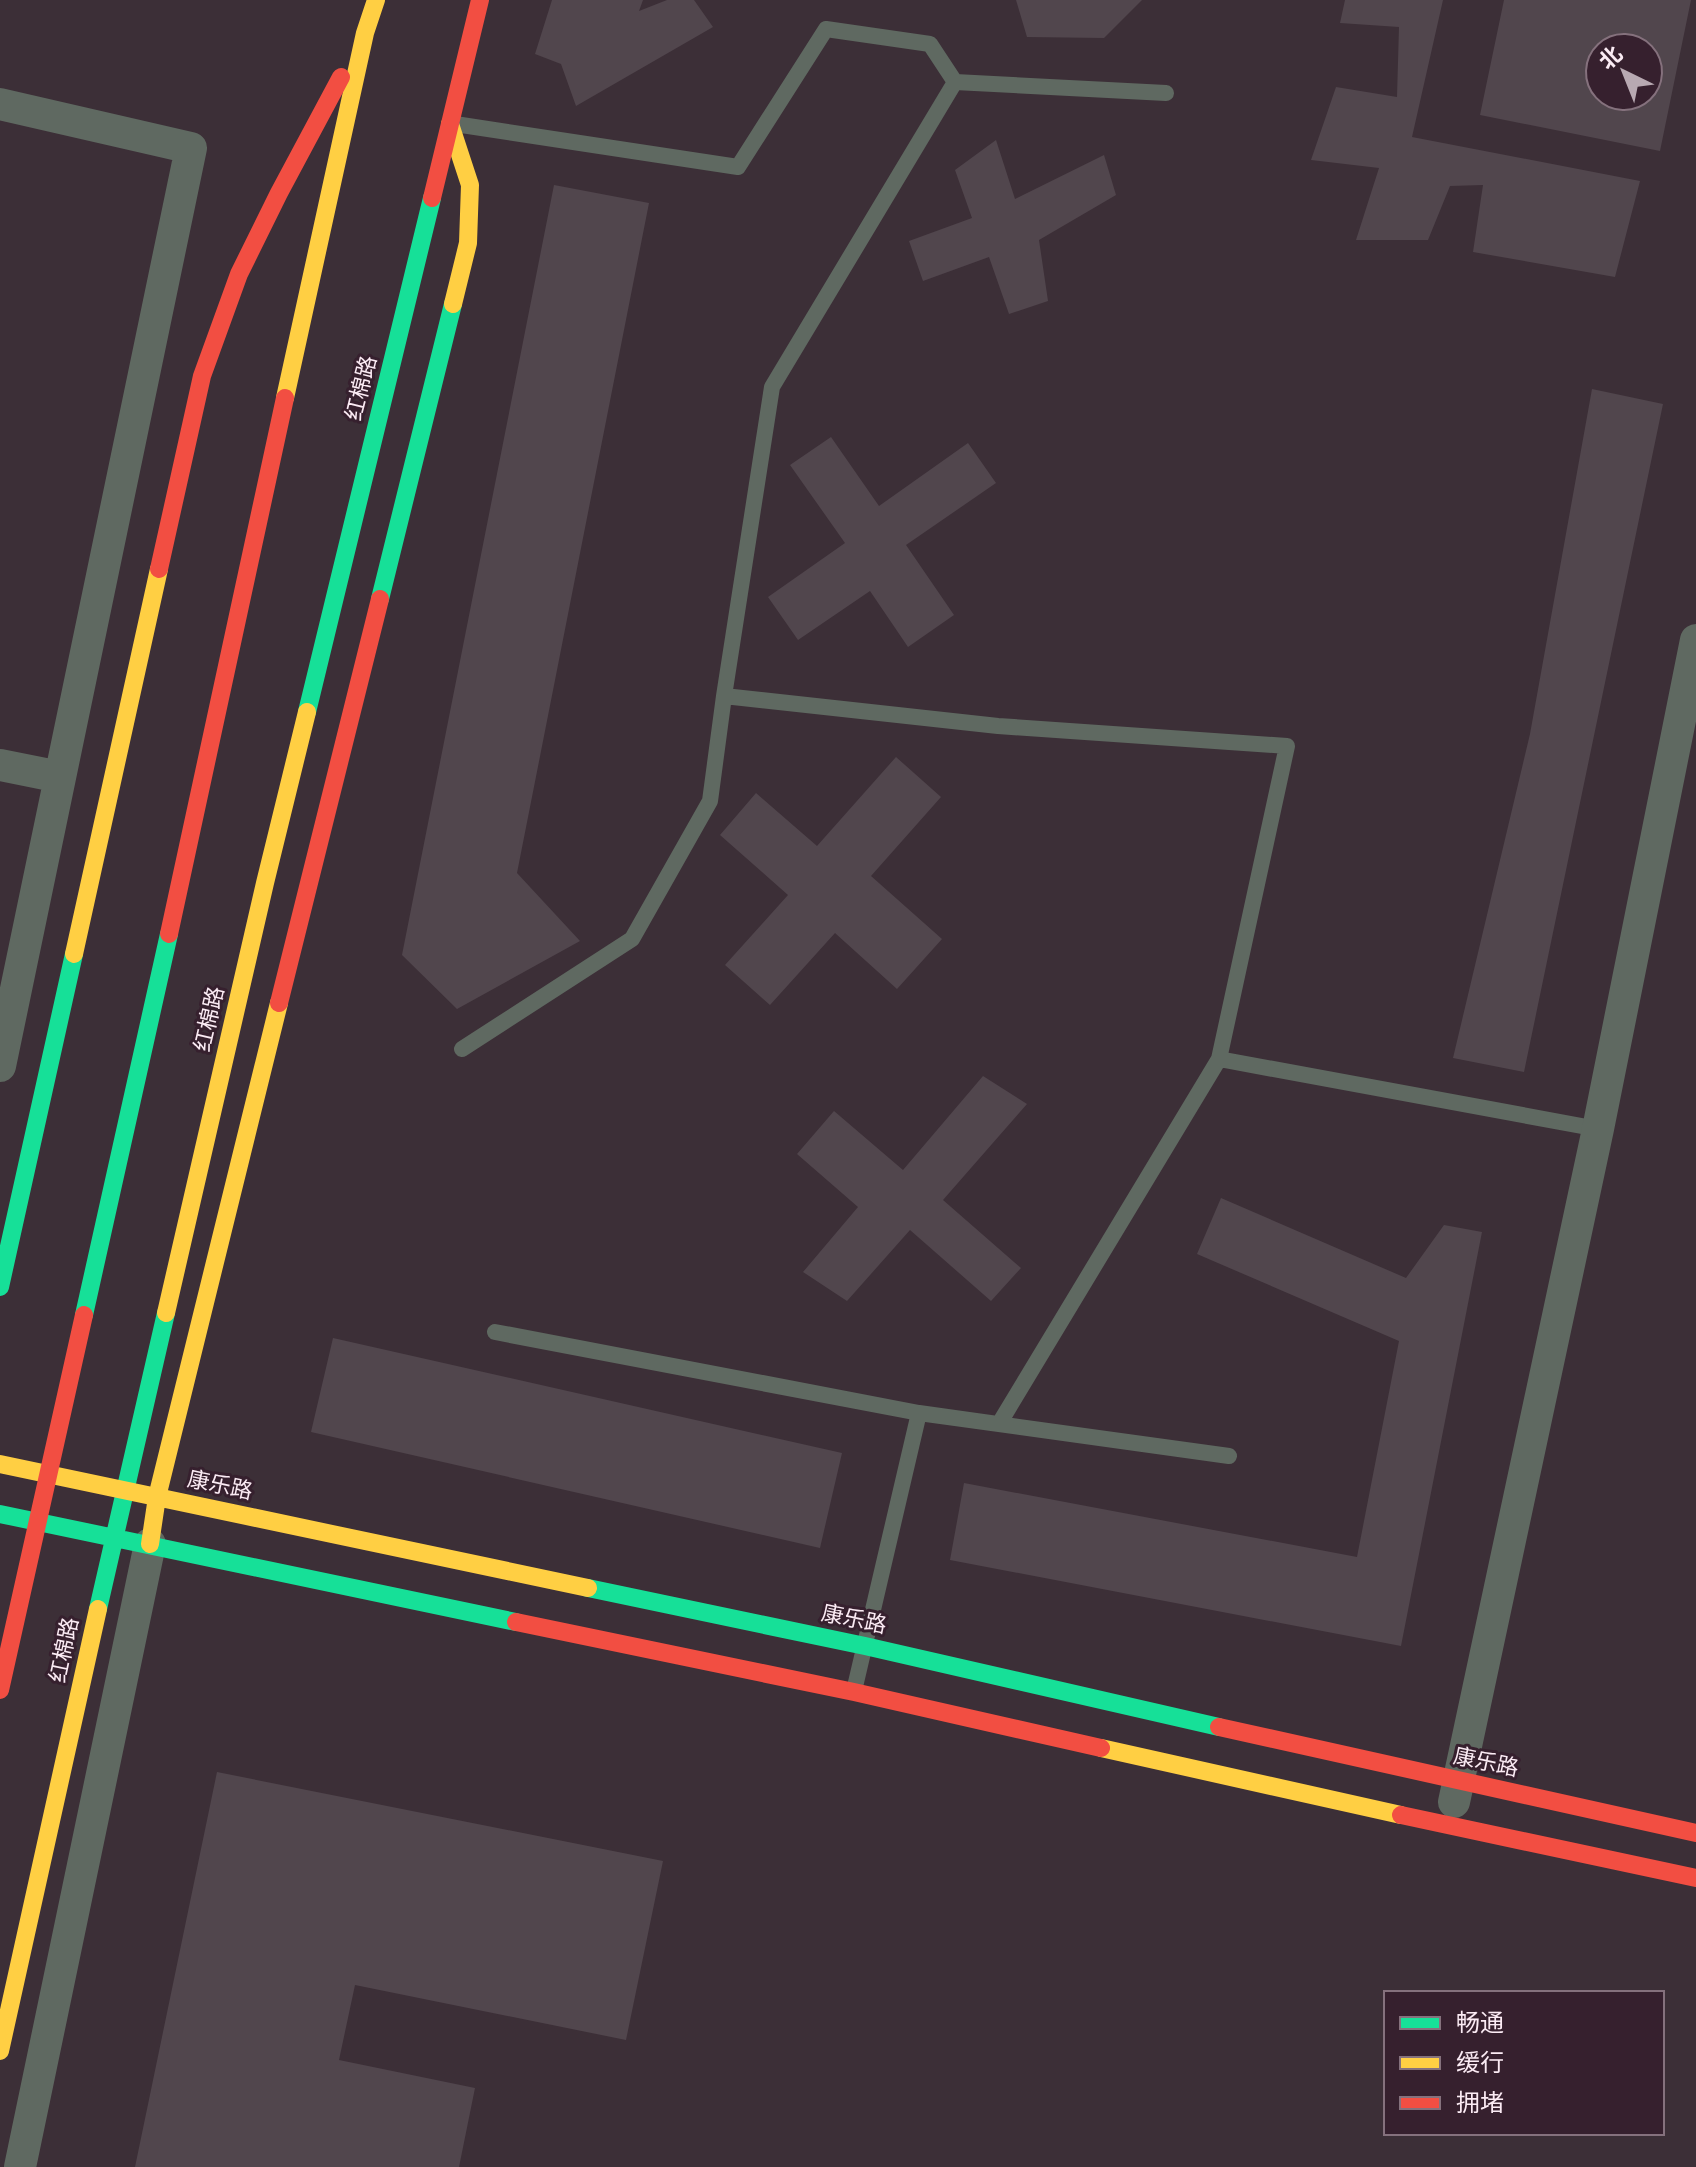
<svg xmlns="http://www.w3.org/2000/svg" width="1696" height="2167" viewBox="0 0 1696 2167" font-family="Poppins,'Noto Sans SC',sans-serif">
  <rect width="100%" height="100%" fill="#3c2f37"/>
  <!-- building -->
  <path fill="#51464d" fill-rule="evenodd" d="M552,0H643L639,11L667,0H694L713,27L576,106L561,64L535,54Z
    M1016,0H1142L1104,38L1027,37Z
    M1345,0H1443L1412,137L1640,181L1615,277L1473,252L1483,185L1450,186L1428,240H1356L1379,168L1311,160L1336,87L1397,97L1399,27L1340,23Z
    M1504,0H1691L1660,151L1480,115ZM1600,48H1648V96H1600Z
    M996,140L1015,199L1104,155L1116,195L1039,240L1048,301L1009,314L989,257L923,281L909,241L972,218L955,170Z
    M554,185L649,203L517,873L580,941L457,1009L402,955Z
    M1592,389L1663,404L1524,1072L1453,1058L1530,734Z
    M831,437L879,506L968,443L996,483L906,545L954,615L908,647L870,591L798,640L768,597L845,543L790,465Z
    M896,757L941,797L871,876L942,939L897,989L835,933L770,1005L725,965L788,895L720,835L756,793L817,846Z
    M983,1076L1027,1104L943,1200L1021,1268L991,1301L910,1230L847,1301L803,1272L858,1207L797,1154L834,1111L903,1170Z
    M1221,1198L1406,1278L1444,1225L1482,1232L1401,1646L950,1560L964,1483L1357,1557L1399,1341L1197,1254Z
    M333,1338L842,1453L820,1548L311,1432Z
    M217,1772L663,1861L626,2040L355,1985L339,2060L475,2088L459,2167H135Z"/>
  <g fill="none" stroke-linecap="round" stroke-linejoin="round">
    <!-- lane -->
    <path stroke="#5f6961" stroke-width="16" d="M455,124L738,167L826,29L930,44L955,82L1166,93
      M724,696L772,387L955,82
      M462,1049L632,939L710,801L724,696L998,726L1287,746L1219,1059L999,1424
      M1219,1059L1598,1129
      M495,1332L919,1413
      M854,1691L919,1413L1229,1456"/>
    <!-- street -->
    <path stroke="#5f6961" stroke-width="32" d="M0,104L191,148L0,1066
      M0,765L60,777
      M1454,1802L1598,1129L1696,640
      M20,2167L150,1544"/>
    <!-- fast -->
    <path stroke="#16e098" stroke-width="18" d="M380,599L453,304
      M307,712L432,198
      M0,1287L74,954
      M84,1315L169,934
      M0,1514L516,1622
      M588,1588L865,1646L1219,1727
      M98,1609L166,1313"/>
    <!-- slow -->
    <path stroke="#ffcf43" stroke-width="18" d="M450,124L470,185L468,243L453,304
      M285,398L365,33L376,0
      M74,954L159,569
      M166,1313L265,883L307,712
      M0,1464L588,1588
      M150,1544L157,1497L279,1003
      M1101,1748L1401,1815
      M0,2051L98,1609"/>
    <!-- jam -->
    <path stroke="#f24e42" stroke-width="18" d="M432,198L480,0
      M159,569L202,376L239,274L279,193L341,77
      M169,934L285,398
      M279,1003L380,599
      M516,1622L854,1692L1101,1748
      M0,1690L84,1315
      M1219,1727L1696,1833
      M1401,1815L1696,1878"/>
  </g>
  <g text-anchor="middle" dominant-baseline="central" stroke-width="6" stroke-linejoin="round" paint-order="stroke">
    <!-- street labels -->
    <g font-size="22" fill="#fbebf4" stroke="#36202e">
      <text transform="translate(361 388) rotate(-76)">红棉路</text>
      <text transform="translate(209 1019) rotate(-77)">红棉路</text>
      <text transform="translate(220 1485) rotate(12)">康乐路</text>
      <text transform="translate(854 1619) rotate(12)">康乐路</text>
      <text transform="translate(64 1650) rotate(-78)">红棉路</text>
      <text transform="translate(1486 1762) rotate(12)">康乐路</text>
    </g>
  </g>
  <!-- legend -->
  <rect x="1384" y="1991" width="280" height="144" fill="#36202e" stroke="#85717d" stroke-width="2"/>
  <rect x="1400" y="2017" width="40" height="12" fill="#16e098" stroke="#85717d" stroke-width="2"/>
  <text x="1456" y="2031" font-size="24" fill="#fbebf4">畅通</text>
  <rect x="1400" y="2057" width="40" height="12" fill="#ffcf43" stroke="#85717d" stroke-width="2"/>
  <text x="1456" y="2071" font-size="24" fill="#fbebf4">缓行</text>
  <rect x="1400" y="2097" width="40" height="12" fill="#f24e42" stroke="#85717d" stroke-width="2"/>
  <text x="1456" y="2111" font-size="24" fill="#fbebf4">拥堵</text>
  <!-- north arrow -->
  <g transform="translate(1624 72) rotate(317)"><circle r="38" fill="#36202e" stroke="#85717d" stroke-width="2"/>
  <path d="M0-6L14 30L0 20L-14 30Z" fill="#b8a9b2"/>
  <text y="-12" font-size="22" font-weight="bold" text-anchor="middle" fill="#fbebf4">北</text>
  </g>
</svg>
